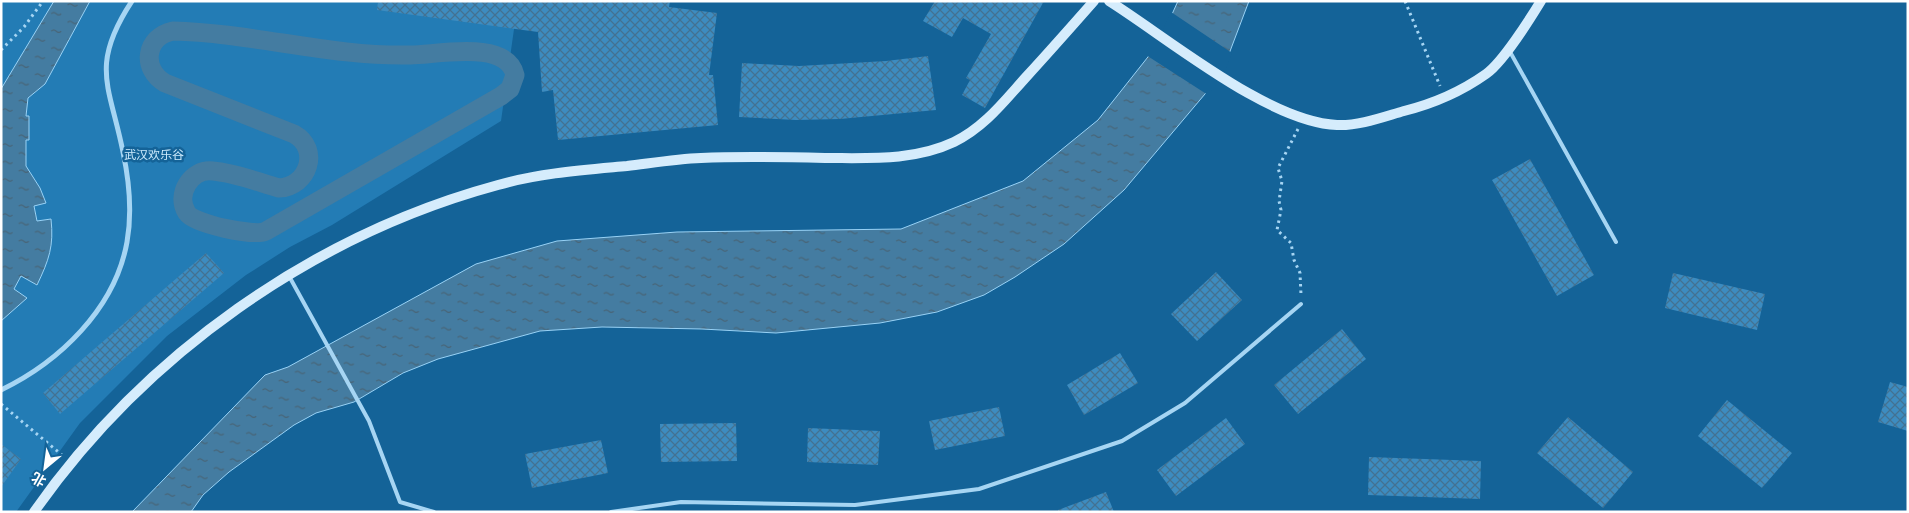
<svg xmlns="http://www.w3.org/2000/svg" width="1909" height="513" viewBox="0 0 1909 513" font-family="'Open Sans','Noto Sans SC',sans-serif">
  <defs>
    <pattern id="water-ripples" width="26" height="14" patternUnits="userSpaceOnUse" patternTransform="scale(1.25)"><rect width="26" height="14" fill="#447ca1"/><path d="M2 4q2-2 4 0t4 0M15 11q2-2 4 0t4 0" fill="none" stroke="#486476"/></pattern>
    <pattern id="building-cross-hatch" width="8" height="8" patternUnits="userSpaceOnUse" patternTransform="scale(1.25)"><rect width="8" height="8" fill="#3d8cc0"/><path d="M0 0l8 8M0 8l8-8" fill="none" stroke="#437292"/></pattern>
  </defs>
  <rect width="100%" height="100%" fill="#146398"/>
  <!-- green -->
  <path fill="#237cb5" d="M1,1H518L501,121L332,225L290,247L246,275L167,336L80,423L16,512H1Z"/>
  <!-- water -->
  <path fill="url(#water-ripples)" stroke="#98d2f6" d="M54,1H90L45,84L28,98L26,116H29V140H26V166L40,188L46,203L34,206L37,221L51,219C54,246 49,260 37,285L21,276L14,289L27,298L1,321V89Z
    M1178,1H1249L1221,75L1124,190L1064,244L1015,277L984,295L937,312L880,323L776,333L702,329L602,327L540,331L438,359L403,373L354,402L316,413L294,425L229,472L203,495L191,512H132L265,375L288,367L476,264L557,241L677,232L901,229L1023,181L1098,120L1159,43Z"/>
  <!-- pier -->
  <path fill="#146398" d="M1171,12L1232,53L1223,76L1208,95L1146,55L1157,42Z"/>
  <g fill="none" stroke-linecap="round" stroke-linejoin="round">
    <!-- canal -->
    <path stroke="#447ca1" stroke-width="19" d="M173,31C253,33 331,57 411,55C436,55 507,39 515,75L510,89L501,96L266,231C255,237 194,224 187,213C175,195 191,168 213,171C235,173 258,182 279,188C308,187 321,149 294,134L165,83C141,69 145,37 173,31Z"/>
  </g>
  <!-- building -->
  <path fill="url(#building-cross-hatch)" d="M378,1H670L669,7L717,13L709,75H713L718,125L558,140L553,90L542,92L538,32L377,10Z
    M935,1H1044L985,108L962,95L970,80L966,78L991,34L963,18L952,37L923,21Z
    M928,56L936,110L840,119L796,120L739,117L742,63L799,66L886,61Z
    M1530,159L1594,275L1557,296L1492,180Z
    M206,253L224,273L60,414L43,393Z
    M1216,272L1242,300L1197,341L1171,314Z
    M1673,273L1765,294L1757,330L1665,308Z
    M1342,329L1366,359L1298,414L1274,385Z
    M1120,353L1138,383L1084,415L1067,385Z
    M1890,382L1908,387V431L1878,422Z
    M1727,400L1792,453L1762,488L1698,436Z
    M999,407L1005,436L935,450L929,421Z
    M1568,417L1633,472L1603,508L1537,453Z
    M1226,418L1245,444L1176,496L1157,470Z
    M736,423L737,461L661,462L660,424Z
    M808,428L880,431L878,465L807,462Z
    M601,440L608,473L532,488L525,454Z
    M1,444L21,459L1,487Z
    M1369,457L1481,461L1480,499L1368,495Z
    M1106,492L1114,512H1058V510Z"/>
  <g fill="none" stroke-linecap="round" stroke-linejoin="round">
    <!-- path -->
    <path stroke="#a6d5f3" stroke-width="3" stroke-dasharray="2.5 4" stroke-linecap="butt" d="M1405,1L1440,86
      M1,50L24,27L43,1
      M1298,129L1278,168L1282,181L1279,201L1281,210L1277,230L1291,243L1294,260L1300,273L1301,295
      M1,404L62,455"/>
    <!-- lane -->
    <path stroke="#a6d5f3" stroke-width="4" d="M1509,50L1616,242
      M289,276L369,421L400,502L434,512
      M611,512L681,502L855,505L979,489L1122,441L1185,403L1301,304"/>
    <!-- street -->
    <path stroke="#a6d5f3" stroke-width="5" d="M1,390C59,362 115,309 127,242C132,214 129,180 123,152C110,86 89,66 132,1"/>
    <!-- secondary -->
    <path stroke="#d5ecfc" stroke-width="10" d="M1109,1C1168,38 1268,122 1337,125C1359,126 1383,117 1404,111C1432,104 1462,91 1486,74C1502,63 1530,19 1541,1
      M34,512C144,355 313,235 498,185C540,173 584,170 627,166C652,163 676,159 701,158C743,156 784,157 826,158C869,158 914,161 954,142C985,127 1005,100 1027,76C1050,51 1072,26 1094,1"/>
  </g>
  <g text-anchor="middle" dominant-baseline="central" stroke-width="5" stroke-linejoin="round" paint-order="stroke">
    <!-- park labels -->
    <g font-size="12" fill="#cdebfd" stroke="#146398">
      <text x="154" y="154">武汉欢乐谷</text>
    </g>
  </g>
  <!-- border -->
  <rect width="1909" height="513" fill="none" stroke="#ffffff" stroke-width="5"/>
  <!-- north arrow -->
  <g transform="translate(45 468) rotate(209)" stroke="#146398" stroke-width="4" paint-order="stroke">
  <path d="M0-4L9 19L0 12L-9 19Z" fill="#ffffff"/>
  <text y="-8" font-size="14" font-weight="bold" text-anchor="middle" fill="#ffffff">北</text>
  </g>
</svg>
